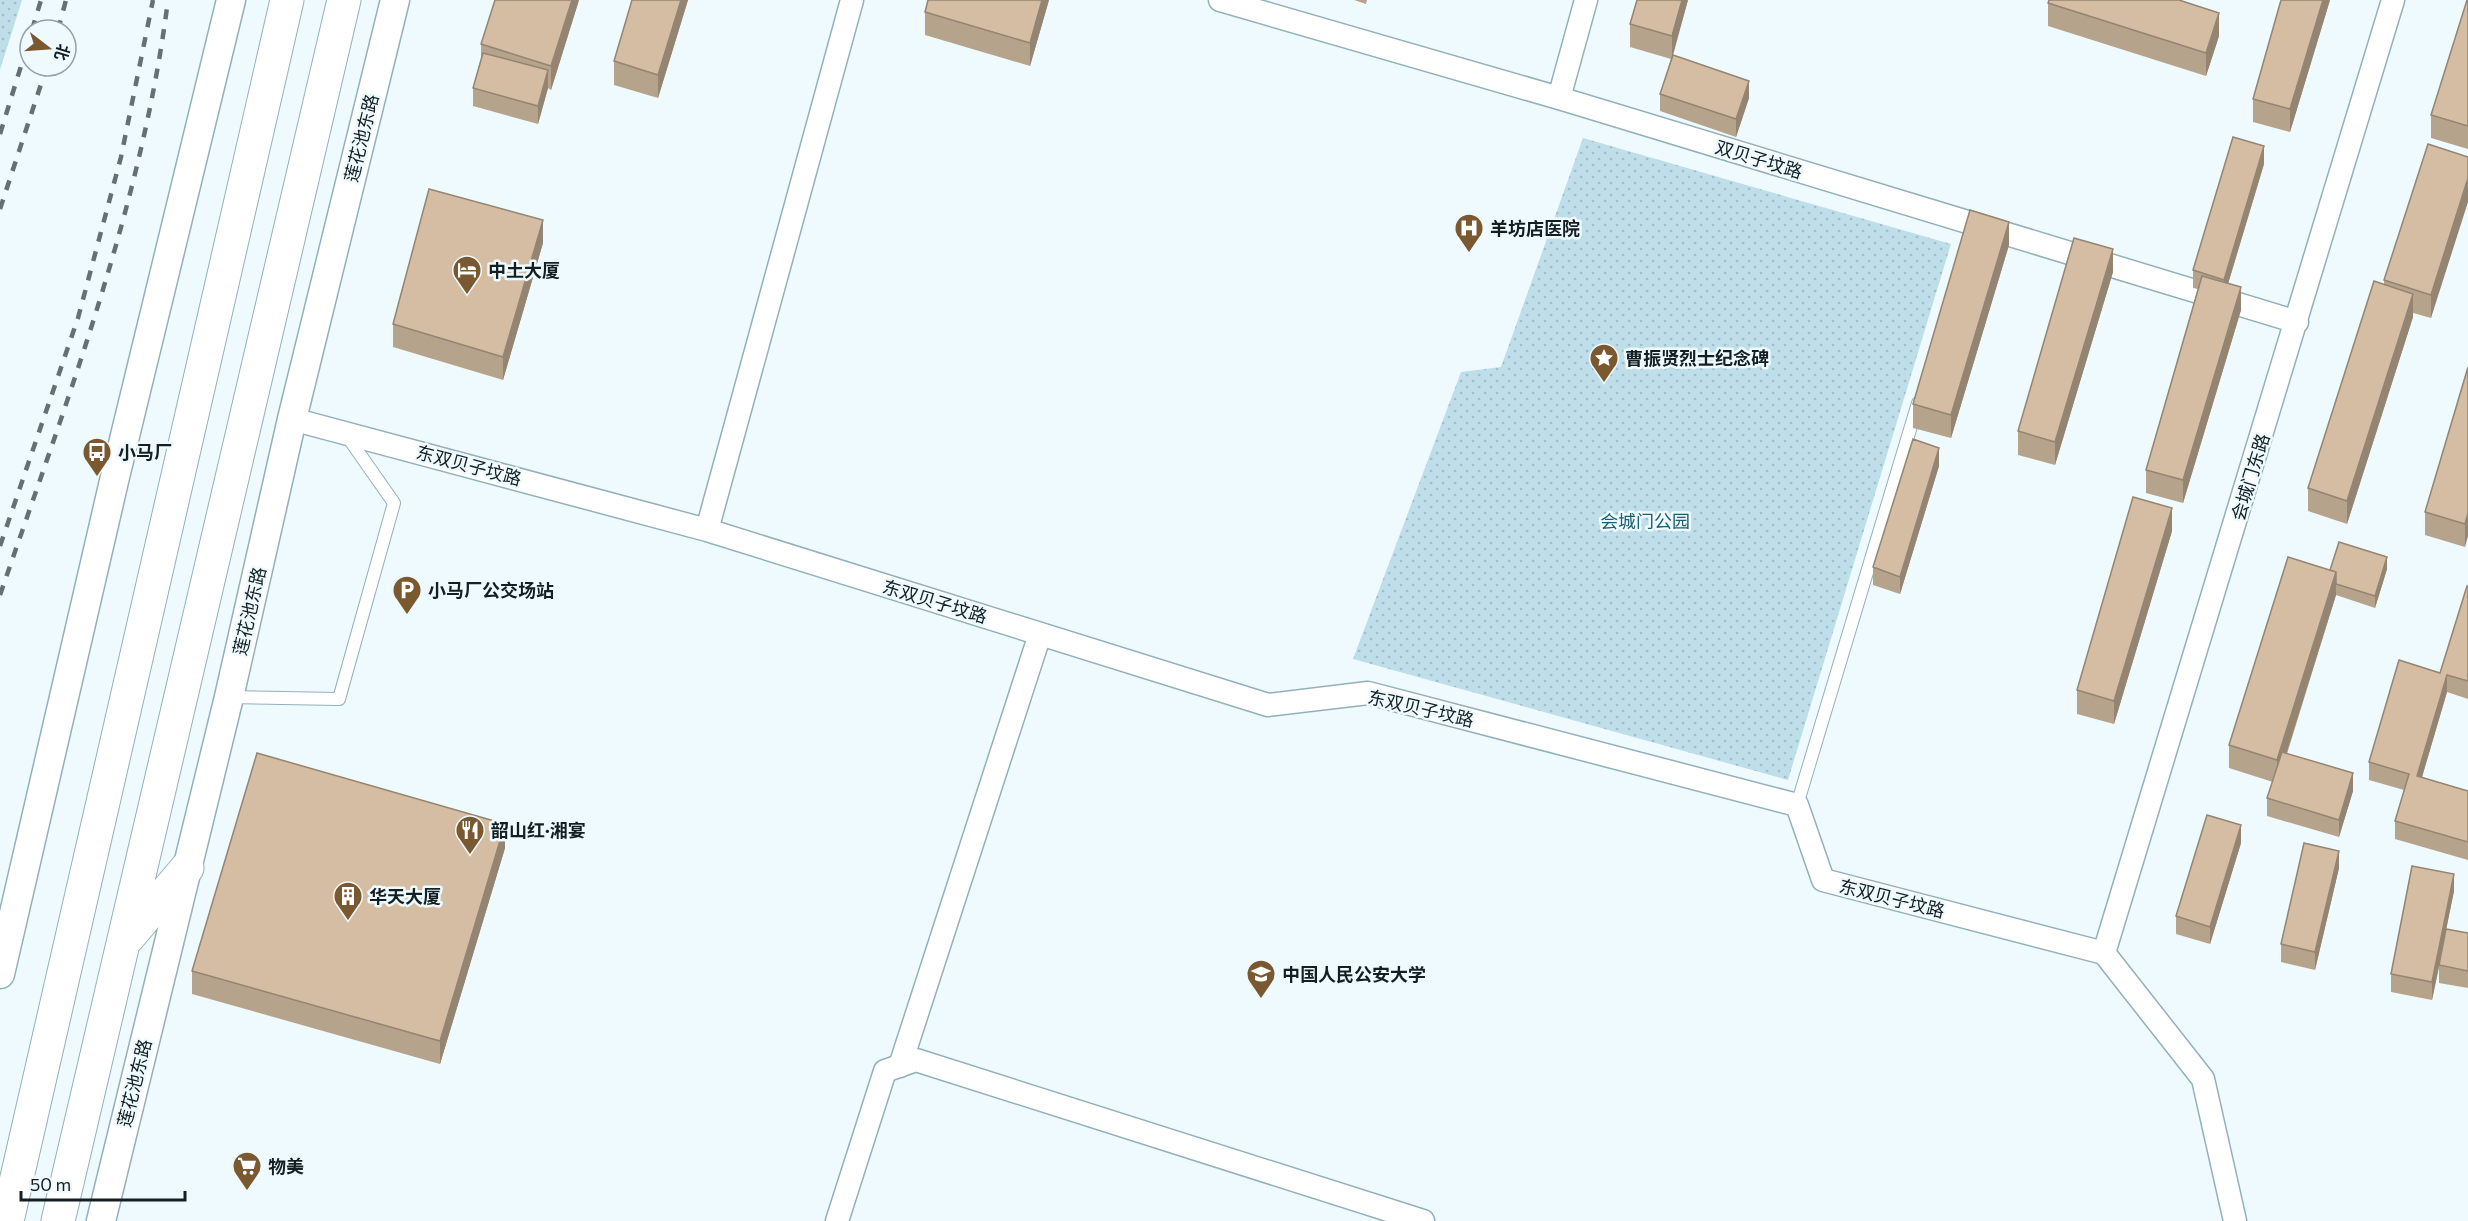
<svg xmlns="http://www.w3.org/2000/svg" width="2468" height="1221" viewBox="0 0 2468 1221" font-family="Commissioner,'Noto Sans SC',sans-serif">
  <defs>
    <pattern id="green-dots" width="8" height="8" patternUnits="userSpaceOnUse" patternTransform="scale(1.5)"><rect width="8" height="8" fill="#bedee9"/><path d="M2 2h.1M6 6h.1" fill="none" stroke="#a2bec8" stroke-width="1.8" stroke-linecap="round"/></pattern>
  </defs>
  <rect width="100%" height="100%" fill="#eefafe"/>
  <!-- green -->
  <path fill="url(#green-dots)" d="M0,0H22L0,70Z
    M1583,138L1951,244L1788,780L1353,659L1461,372L1501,367Z"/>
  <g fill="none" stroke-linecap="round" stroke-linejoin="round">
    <!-- service casing -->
    <g stroke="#93b0ba" stroke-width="14">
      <path id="service" d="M229,697L339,699L394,503L347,436
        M1797,805L1918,403"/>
    </g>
    <!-- minor casing -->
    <g stroke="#93b0ba" stroke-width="25">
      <path id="minor" d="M1220,0L1559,98L2297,322
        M1559,98L1586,0
        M292,419L707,530L1268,705L1368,693L1797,805L1823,880L2104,953L2203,1079L2235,1221
        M707,530L852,0
        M2104,953L2393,0
        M900,1066L1040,634
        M837,1221L885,1071L916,1060L1423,1221"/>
    </g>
    <!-- tertiary casing -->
    <g stroke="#93b0ba" stroke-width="31">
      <path id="tertiary" d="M0,974L114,481L231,0
        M101,1221L229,697L292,419L395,0"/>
    </g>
    <!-- trunk casing -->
    <g stroke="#93b0ba" stroke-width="35">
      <path id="trunk" d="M124,942L187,868
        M7,1221L287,0
        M58,1221L344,0"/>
    </g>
    <!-- service -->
    <use href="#service" stroke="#fff" stroke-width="12"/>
    <!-- minor -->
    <use href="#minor" stroke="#fff" stroke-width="22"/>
    <!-- tertiary -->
    <use href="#tertiary" stroke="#fff" stroke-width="28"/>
    <!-- trunk -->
    <use href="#trunk" stroke="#fff" stroke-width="33"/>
    <!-- rail -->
    <path stroke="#647074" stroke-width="4.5" stroke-dasharray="10 10" stroke-linecap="butt" d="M32,30L41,0
      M58,30L66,0
      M0,134L30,37
      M0,209L47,66
      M0,546L78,318L121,157L153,0
      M0,595C67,400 142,205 168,0"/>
  </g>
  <!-- wall -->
  <path fill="#b6a38c" d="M579,0L551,90L548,88L538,124L473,106V88L481,58V44Z
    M632,0H688L658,98L614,85V61Z
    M1049,0L1030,66L925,35V12Z
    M1354,0H1367L1366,4Z
    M1688,0L1672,55L1749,98L1736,137L1660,111V94L1671,59L1630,47V24Z
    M2330,0L2290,132L2253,122V99Z
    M2468,0V149L2431,138V115Z
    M2048,3L2219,36L2206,76L2048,26Z
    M2468,157L2431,318L2413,313V317L2347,524L2308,511V488L2384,284V280Z
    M2264,164L2228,284L2241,310L2183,503L2146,493V470L2198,289L2193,288V270Z
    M543,243L503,380L393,347V324Z
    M2009,245L1951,438L1913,428V404Z
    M2113,272L2055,465L2018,455V431Z
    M2468,367L2465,547L2425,535V512Z
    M1939,466L1900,594L1873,585V567Z
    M2172,531L2114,724L2077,714V690Z
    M2387,569L2375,608L2336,595L2287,754L2353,791L2339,837L2267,816V798L2273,782L2229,768V745L2330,570Z
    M2468,587V699L2447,692L2422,777L2468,791V860L2395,839V821L2404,790L2369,780V762L2440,673Z
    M2241,843L2210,944L2176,934V916Z
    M505,848L440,1064L192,994V971Z
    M2339,868L2315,970L2281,962V944Z
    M2454,891L2446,929L2468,933V988L2439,983V968L2432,1000L2391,992V974Z"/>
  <!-- shaded-wall -->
  <path fill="#948472" d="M572,0H579L551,90V66Z
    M681,0H688L658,98V75Z
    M1042,0H1049L1030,66V43Z
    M1682,0H1688L1672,59V36Z
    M2323,0H2330L2290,132V109Z
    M2219,13V36L2206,76V53Z
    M548,70V88L538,124V106Z
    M1749,81V98L1736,137V119Z
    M2264,146V164L2224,297V280Z
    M2468,178V202L2431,318V295Z
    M543,220V243L503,380V357Z
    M2009,222V245L1951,438V415Z
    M2113,249V272L2055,465V442Z
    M2241,287V310L2183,503V480Z
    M2413,294V317L2347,524V501Z
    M1939,448V466L1900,594V577Z
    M2172,508V531L2114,724V701Z
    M2468,513V536L2465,547V524Z
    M2387,557V569L2375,608V596Z
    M2336,572V595L2277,783V760Z
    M2447,675V692L2417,794V776Z
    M2353,773V791L2339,837V820Z
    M505,824V848L440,1064V1041Z
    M2241,825V843L2210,944V927Z
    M2339,851V868L2315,970V952Z
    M2454,874V891L2432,1000V982Z"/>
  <!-- building -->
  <path fill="#d4bda3" stroke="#948472" stroke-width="1.5" d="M495,0H572L551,66L481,44Z
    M632,0H681L658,75L614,61Z
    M928,0H1042L1030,43L925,12Z
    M1637,0H1682L1672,36L1630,24Z
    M2049,0H2179L2219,13L2206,53L2048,3Z
    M2281,0H2323L2290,109L2253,99Z
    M2467,0H2468V126L2431,115Z
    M483,53L548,70L538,106L473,88Z
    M1673,55L1749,81L1736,119L1660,94Z
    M2233,137L2264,146L2224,280L2193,270Z
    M2428,144L2468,157V178L2431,295L2384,280Z
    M429,189L543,220L503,357L393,324Z
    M1970,210L2009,222L1951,415L1913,404Z
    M2074,238L2113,249L2055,442L2018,431Z
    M2202,276L2241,287L2183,480L2146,470Z
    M2374,281L2413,294L2347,501L2308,488Z
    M2468,367V513L2465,524L2425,512Z
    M1913,439L1939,448L1900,577L1873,567Z
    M2133,497L2172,508L2114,701L2077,690Z
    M2339,542L2387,557L2375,596L2336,584V572L2330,570Z
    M2288,557L2336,572L2277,760L2229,745Z
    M2467,586L2468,587V681L2447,675L2417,776L2468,791V842L2395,821L2409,774L2369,762L2399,660L2440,673Z
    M2282,752L2353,773L2339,820L2267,798Z
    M257,753L505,824L440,1041L192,971Z
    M2207,815L2241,825L2210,927L2176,916Z
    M2304,843L2339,851L2315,952L2281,944Z
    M2412,866L2454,874L2432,982L2391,974Z
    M2446,929L2468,933V971L2439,965Z"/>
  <!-- icons -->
  <defs>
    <g id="hospital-pin" transform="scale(1.5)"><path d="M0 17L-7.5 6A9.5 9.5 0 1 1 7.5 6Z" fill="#7b5930" stroke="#eefafe"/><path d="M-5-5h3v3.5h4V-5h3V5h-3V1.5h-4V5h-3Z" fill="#fff"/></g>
    <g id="hotel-pin" transform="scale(1.5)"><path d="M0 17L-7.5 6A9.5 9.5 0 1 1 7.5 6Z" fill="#7b5930" stroke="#eefafe"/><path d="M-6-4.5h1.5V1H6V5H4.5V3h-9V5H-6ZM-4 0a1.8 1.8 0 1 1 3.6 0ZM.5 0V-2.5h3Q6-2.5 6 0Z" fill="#fff"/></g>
    <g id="sight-pin" transform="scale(1.5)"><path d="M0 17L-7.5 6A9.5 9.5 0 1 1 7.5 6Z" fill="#7b5930" stroke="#eefafe"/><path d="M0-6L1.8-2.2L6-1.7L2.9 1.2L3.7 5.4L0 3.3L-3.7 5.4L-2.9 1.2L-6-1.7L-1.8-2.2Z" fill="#fff"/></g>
    <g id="bus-pin" transform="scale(1.5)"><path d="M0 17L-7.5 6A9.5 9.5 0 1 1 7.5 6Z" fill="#7b5930" stroke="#eefafe"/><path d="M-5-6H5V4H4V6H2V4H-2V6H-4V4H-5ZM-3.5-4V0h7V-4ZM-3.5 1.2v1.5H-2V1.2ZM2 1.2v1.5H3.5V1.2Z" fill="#fff"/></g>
    <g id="parking-pin" transform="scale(1.5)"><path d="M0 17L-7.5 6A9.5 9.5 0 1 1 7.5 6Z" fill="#7b5930" stroke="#eefafe"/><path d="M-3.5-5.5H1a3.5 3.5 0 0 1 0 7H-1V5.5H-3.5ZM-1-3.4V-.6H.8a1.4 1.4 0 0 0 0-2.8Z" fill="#fff"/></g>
    <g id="restaurant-pin" transform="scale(1.5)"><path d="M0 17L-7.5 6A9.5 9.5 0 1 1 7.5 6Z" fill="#7b5930" stroke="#eefafe"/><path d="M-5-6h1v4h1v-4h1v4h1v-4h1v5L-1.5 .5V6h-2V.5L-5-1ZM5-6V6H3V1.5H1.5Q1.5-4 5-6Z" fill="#fff"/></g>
    <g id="building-pin" transform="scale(1.5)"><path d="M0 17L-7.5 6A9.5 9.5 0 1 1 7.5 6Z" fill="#7b5930" stroke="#eefafe"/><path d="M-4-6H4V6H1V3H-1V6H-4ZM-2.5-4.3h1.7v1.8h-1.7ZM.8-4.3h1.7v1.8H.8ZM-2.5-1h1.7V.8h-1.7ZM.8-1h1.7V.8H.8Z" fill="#fff"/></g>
    <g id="university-pin" transform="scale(1.5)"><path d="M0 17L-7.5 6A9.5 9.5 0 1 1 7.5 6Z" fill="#7b5930" stroke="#eefafe"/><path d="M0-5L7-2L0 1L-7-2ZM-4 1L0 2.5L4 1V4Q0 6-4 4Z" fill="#fff"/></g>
    <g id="supermarket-pin" transform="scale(1.5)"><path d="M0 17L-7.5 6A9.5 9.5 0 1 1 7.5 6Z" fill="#7b5930" stroke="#eefafe"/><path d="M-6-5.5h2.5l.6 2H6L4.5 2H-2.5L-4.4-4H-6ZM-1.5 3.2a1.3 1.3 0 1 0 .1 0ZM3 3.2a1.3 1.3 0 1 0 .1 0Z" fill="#fff"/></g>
  </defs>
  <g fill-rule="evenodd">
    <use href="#hospital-pin" x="1469" y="228"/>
    <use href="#hotel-pin" x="467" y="270"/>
    <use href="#sight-pin" x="1604" y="358"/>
    <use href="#bus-pin" x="97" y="452"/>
    <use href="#parking-pin" x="407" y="590"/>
    <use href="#restaurant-pin" x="470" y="830"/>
    <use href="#building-pin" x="348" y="896"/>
    <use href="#university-pin" x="1261" y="974"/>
    <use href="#supermarket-pin" x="247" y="1166"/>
  </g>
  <g text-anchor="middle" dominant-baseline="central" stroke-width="5" stroke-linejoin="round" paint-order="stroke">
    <!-- street labels -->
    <g font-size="18" fill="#131f23" stroke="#eefafe">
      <text transform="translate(361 138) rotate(-76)">莲花池东路</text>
      <text transform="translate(1759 159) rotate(17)">双贝子坟路</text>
      <text transform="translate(469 465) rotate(15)">东双贝子坟路</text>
      <text transform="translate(2250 477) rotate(-73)">会城门东路</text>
      <text transform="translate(935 601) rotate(17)">东双贝子坟路</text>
      <text transform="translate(249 611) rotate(-77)">莲花池东路</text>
      <text transform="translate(1421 708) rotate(13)">东双贝子坟路</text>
      <text transform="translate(1892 898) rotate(14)">东双贝子坟路</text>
      <text transform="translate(134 1083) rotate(-76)">莲花池东路</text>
    </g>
    <!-- poi labels -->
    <g font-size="18" font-weight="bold" fill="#131f23" stroke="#eefafe" text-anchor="start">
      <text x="1490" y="228">羊坊店医院</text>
      <text x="488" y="270">中土大厦</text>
      <text x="1625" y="358">曹振贤烈士纪念碑</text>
      <text x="118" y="452">小马厂</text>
      <text x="428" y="590">小马厂公交场站</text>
      <text x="491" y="830">韶山红·湘宴</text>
      <text x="369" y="896">华天大厦</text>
      <text x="1282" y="974">中国人民公安大学</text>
      <text x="268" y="1166">物美</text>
    </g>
    <!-- park labels -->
    <g font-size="18" fill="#185f72" stroke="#eefafe">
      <text x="1645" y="521">会城门公园</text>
    </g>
  </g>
  <!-- north arrow -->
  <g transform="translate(48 48) rotate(107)"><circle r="28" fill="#eefafe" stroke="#96a2a6" stroke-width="1.5"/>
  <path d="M0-4.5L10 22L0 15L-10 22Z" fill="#7b5930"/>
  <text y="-9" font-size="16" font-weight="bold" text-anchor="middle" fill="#131f23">北</text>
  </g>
  <!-- scale -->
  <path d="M21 1191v9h164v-9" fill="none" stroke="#131f23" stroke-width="3"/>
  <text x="30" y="1191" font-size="18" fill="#131f23" stroke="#eefafe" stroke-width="4.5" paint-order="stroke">50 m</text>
</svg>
